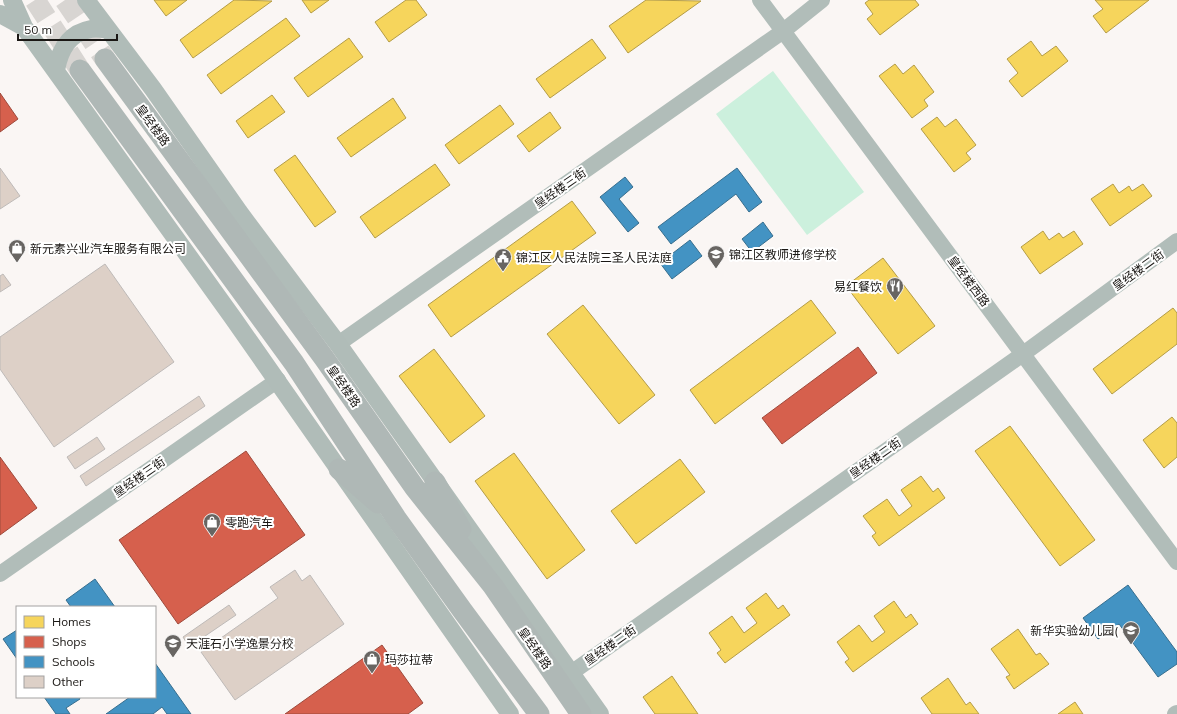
<svg xmlns="http://www.w3.org/2000/svg" width="1177" height="714" viewBox="0 0 1177 714" font-family="Mulish,'Noto Sans SC',sans-serif">
  <rect width="100%" height="100%" fill="#faf6f4"/>
  <!-- green -->
  <path fill="#ccf0dd" d="M773,71L864,192L807,235L716,114Z"/>
  <!-- homes -->
  <path fill="#f6d55c" stroke="#b49c46" d="M154,0H187L166,16Z
    M234,0L272,1L193,58L180,40Z
    M302,0H329L311,13Z
    M406,0H416L427,15L389,42L375,22Z
    M646,0L701,1L628,53L609,26Z
    M869,0H915L919,5L880,35L867,19L873,14L865,3Z
    M1095,0H1149L1106,33L1093,16L1103,9Z
    M286,18L300,36L221,94L207,75Z
    M349,38L363,57L308,97L294,78Z
    M592,39L606,58L550,98L536,79Z
    M1031,41L1042,56L1056,46L1068,61L1022,97L1009,81L1018,73L1007,59Z
    M895,64L903,74L914,65L934,92L924,100L928,106L912,118L879,76Z
    M272,95L285,112L248,138L236,121Z
    M393,98L406,118L351,157L337,138Z
    M500,105L514,124L459,164L445,145Z
    M550,112L561,128L529,152L517,136Z
    M937,117L945,127L956,119L976,145L966,153L971,159L954,172L921,129Z
    M295,155L336,212L315,227L274,170Z
    M435,164L450,185L375,238L360,217Z
    M1113,184L1119,193L1129,186L1132,191L1143,184L1152,196L1110,226L1091,199Z
    M572,201L596,233L451,337L428,305Z
    M1043,231L1049,240L1059,233L1063,238L1074,231L1083,244L1040,274L1021,247Z
    M883,258L935,326L898,354L846,286Z
    M811,300L836,333L715,424L690,390Z
    M583,305L655,395L619,424L547,334Z
    M1173,308L1177,313V344L1112,394L1093,369Z
    M434,349L485,416L450,443L399,376Z
    M1172,417L1177,423V457L1164,468L1143,440Z
    M1010,426L1095,540L1060,566L975,451Z
    M514,453L585,550L547,579L475,481Z
    M680,459L705,492L636,544L611,511Z
    M921,476L933,492L938,488L945,498L879,546L872,536L876,533L863,516L887,499L899,516L912,506L901,490Z
    M766,593L778,609L783,605L790,615L725,663L717,653L721,650L709,633L732,616L744,633L757,623L746,608Z
    M894,601L906,618L911,614L918,624L853,672L845,662L849,659L837,642L859,625L872,642L885,632L874,616Z
    M1018,629L1036,655L1040,653L1049,664L1014,689L1006,677L1010,675L991,649Z
    M672,676L698,714H655L643,697Z
    M948,678L966,705L970,702L979,714H932L921,698Z
    M1075,702L1083,714H1058Z"/>
  <!-- shops -->
  <path fill="#d6604d" stroke="#9e4a3c" d="M0,93L18,119L0,132Z
    M858,347L877,373L782,444L762,418Z
    M246,451L305,535L178,624L119,540Z
    M0,457L37,508L0,535Z
    M382,645L423,703L408,714H285Z"/>
  <!-- schools -->
  <path fill="#4393c3" stroke="#376e8e" d="M737,168L762,202L749,212L736,194L671,244L658,227Z
    M625,177L633,187L619,199L639,223L628,232L600,197Z
    M763,222L773,236L752,252L742,239Z
    M690,240L702,256L672,279L660,263Z
    M95,579L115,607H71L66,600Z
    M1128,585L1177,652V664L1158,677L1119,624L1098,639L1083,618Z
    M17,630V659L3,639Z
    M155,663L191,714H167L162,707L153,714H106L130,697H155Z
    M44,697H79L80,699L66,708L70,714H56Z"/>
  <!-- building -->
  <path fill="#ddd0c7" stroke="#bebab8" d="M0,168L20,196L0,209Z
    M105,264L174,362L54,447L0,369V337Z
    M3,274L11,285L0,292V276Z
    M199,396L205,406L86,486L80,476Z
    M97,437L105,449L75,469L67,457Z
    M295,570L302,581L310,575L344,624L235,700L201,652L278,598L270,587Z
    M229,605L236,615L189,647L183,637Z"/>
  <g fill="none" stroke-linecap="round" stroke-linejoin="round">
    <!-- trunk-tunnel -->
    <path stroke="#d8d5d2" stroke-width="21" stroke-dasharray="21 10" stroke-linecap="butt" d="M35,0L80,70
      M65,0L105,59"/>
    <!-- tertiary -->
    <path stroke="#b1bdb9" stroke-width="16" d="M760,0L1177,562
      M338,344L782,32L822,0
      M0,574L278,380
      M571,673L1023,354L1177,241
      M1175,714L1177,713"/>
    <!-- secondary -->
    <path stroke="#b0bcb8" stroke-width="18" d="M12,0L24,27L233,318L510,714
      M86,0L153,89L239,212L338,344L600,714
      M0,14L24,27
      M56,70C60,49 69,33 91,29C96,28 103,29 108,30"/>
    <!-- trunk -->
    <path stroke="#afb8b6" stroke-width="21" d="M105,59L324,358L415,488L493,586L581,714
      M80,70L294,363L396,518L462,610L539,714
      M339,469L378,503
      M435,482L461,529"/>
  </g>
  <!-- icons -->
  <defs>
    <g id="shop-pin" transform="scale(0.9)"><path d="M0 17L-7.5 6A9.5 9.5 0 1 1 7.5 6Z" fill="#686562" stroke="#fff"/><path d="M-5-2.5h2.3a2.7 3.5 0 0 1 5.4 0H5L5.5 6h-11ZM-1.5-2.5h3a1.5 2.3 0 0 0-3 0Z" fill="#fff"/></g>
    <g id="school-pin" transform="scale(0.9)"><path d="M0 17L-7.5 6A9.5 9.5 0 1 1 7.5 6Z" fill="#686562" stroke="#fff"/><path d="M0-5L7-2L0 1L-7-2ZM-4 1L0 2.5L4 1V4Q0 6-4 4Z" fill="#fff"/></g>
    <g id="civic-pin" transform="scale(0.9)"><path d="M0 17L-7.5 6A9.5 9.5 0 1 1 7.5 6Z" fill="#686562" stroke="#fff"/><path d="M-.6-6.5H3V-4.5H.6V-3L4-1V1h2V6H-6V1h2V-1L-.6-3ZM-1.2 2.5V6h2.4V2.5Z" fill="#fff"/></g>
    <g id="restaurant-pin" transform="scale(0.9)"><path d="M0 17L-7.5 6A9.5 9.5 0 1 1 7.5 6Z" fill="#686562" stroke="#fff"/><path d="M-5-6h1v4h1v-4h1v4h1v-4h1v5L-1.5 .5V6h-2V.5L-5-1ZM5-6V6H3V1.5H1.5Q1.5-4 5-6Z" fill="#fff"/></g>
  </defs>
  <g fill-rule="evenodd">
    <use href="#shop-pin" x="17" y="248"/>
    <use href="#school-pin" x="716" y="254"/>
    <use href="#civic-pin" x="503" y="257"/>
    <use href="#restaurant-pin" x="895" y="286"/>
    <use href="#shop-pin" x="212" y="522"/>
    <use href="#school-pin" x="1131" y="630"/>
    <use href="#school-pin" x="173" y="643"/>
    <use href="#shop-pin" x="372" y="659"/>
  </g>
  <g text-anchor="middle" dominant-baseline="central" stroke-width="4" stroke-linejoin="round" paint-order="stroke">
    <!-- street labels -->
    <g font-size="12" fill="#1a1714" stroke="#fff">
      <text transform="translate(153 125) rotate(54)">皇经楼路</text>
      <text transform="translate(560 188) rotate(-35)">皇经楼三街</text>
      <text transform="translate(1138 270) rotate(-36)">皇经楼二街</text>
      <text transform="translate(969 281) rotate(53)">皇经楼西路</text>
      <text transform="translate(344 386) rotate(55)">皇经楼路</text>
      <text transform="translate(875 458) rotate(-35)">皇经楼二街</text>
      <text transform="translate(139 477) rotate(-35)">皇经楼三街</text>
      <text transform="translate(610 645) rotate(-35)">皇经楼二街</text>
      <text transform="translate(535 648) rotate(55)">皇经楼路</text>
    </g>
    <!-- poi labels -->
    <g font-size="12" fill="#1a1714" stroke="#fff" text-anchor="start">
      <text x="30" y="248">新元素兴业汽车服务有限公司</text>
      <text x="729" y="254">锦江区教师进修学校</text>
      <text x="516" y="257">锦江区人民法院三圣人民法庭</text>
      <text x="882" y="286" text-anchor="end">易红餐饮</text>
      <text x="225" y="522">零跑汽车</text>
      <text x="1118" y="630" text-anchor="end">新华实验幼儿园(</text>
      <text x="186" y="643">天涯石小学逸景分校</text>
      <text x="385" y="659">玛莎拉蒂</text>
    </g>
  </g>
  <!-- legend -->
  <rect x="16" y="606" width="140" height="92" fill="#ffffff" stroke="#a3a2a1"/>
  <rect x="24" y="616" width="20" height="12" fill="#f6d55c" stroke="#a3a2a1"/>
  <text x="52" y="626" font-size="12" fill="#1a1714">Homes</text>
  <rect x="24" y="636" width="20" height="12" fill="#d6604d" stroke="#a3a2a1"/>
  <text x="52" y="646" font-size="12" fill="#1a1714">Shops</text>
  <rect x="24" y="656" width="20" height="12" fill="#4393c3" stroke="#a3a2a1"/>
  <text x="52" y="666" font-size="12" fill="#1a1714">Schools</text>
  <rect x="24" y="676" width="20" height="12" fill="#ddd0c7" stroke="#a3a2a1"/>
  <text x="52" y="686" font-size="12" fill="#1a1714">Other</text>
  <!-- scale -->
  <path d="M18 34v6h99v-6" fill="none" stroke="#1a1714" stroke-width="2"/>
  <text x="24" y="34" font-size="12" fill="#1a1714" stroke="#ffffff" stroke-width="3" paint-order="stroke">50 m</text>
</svg>
